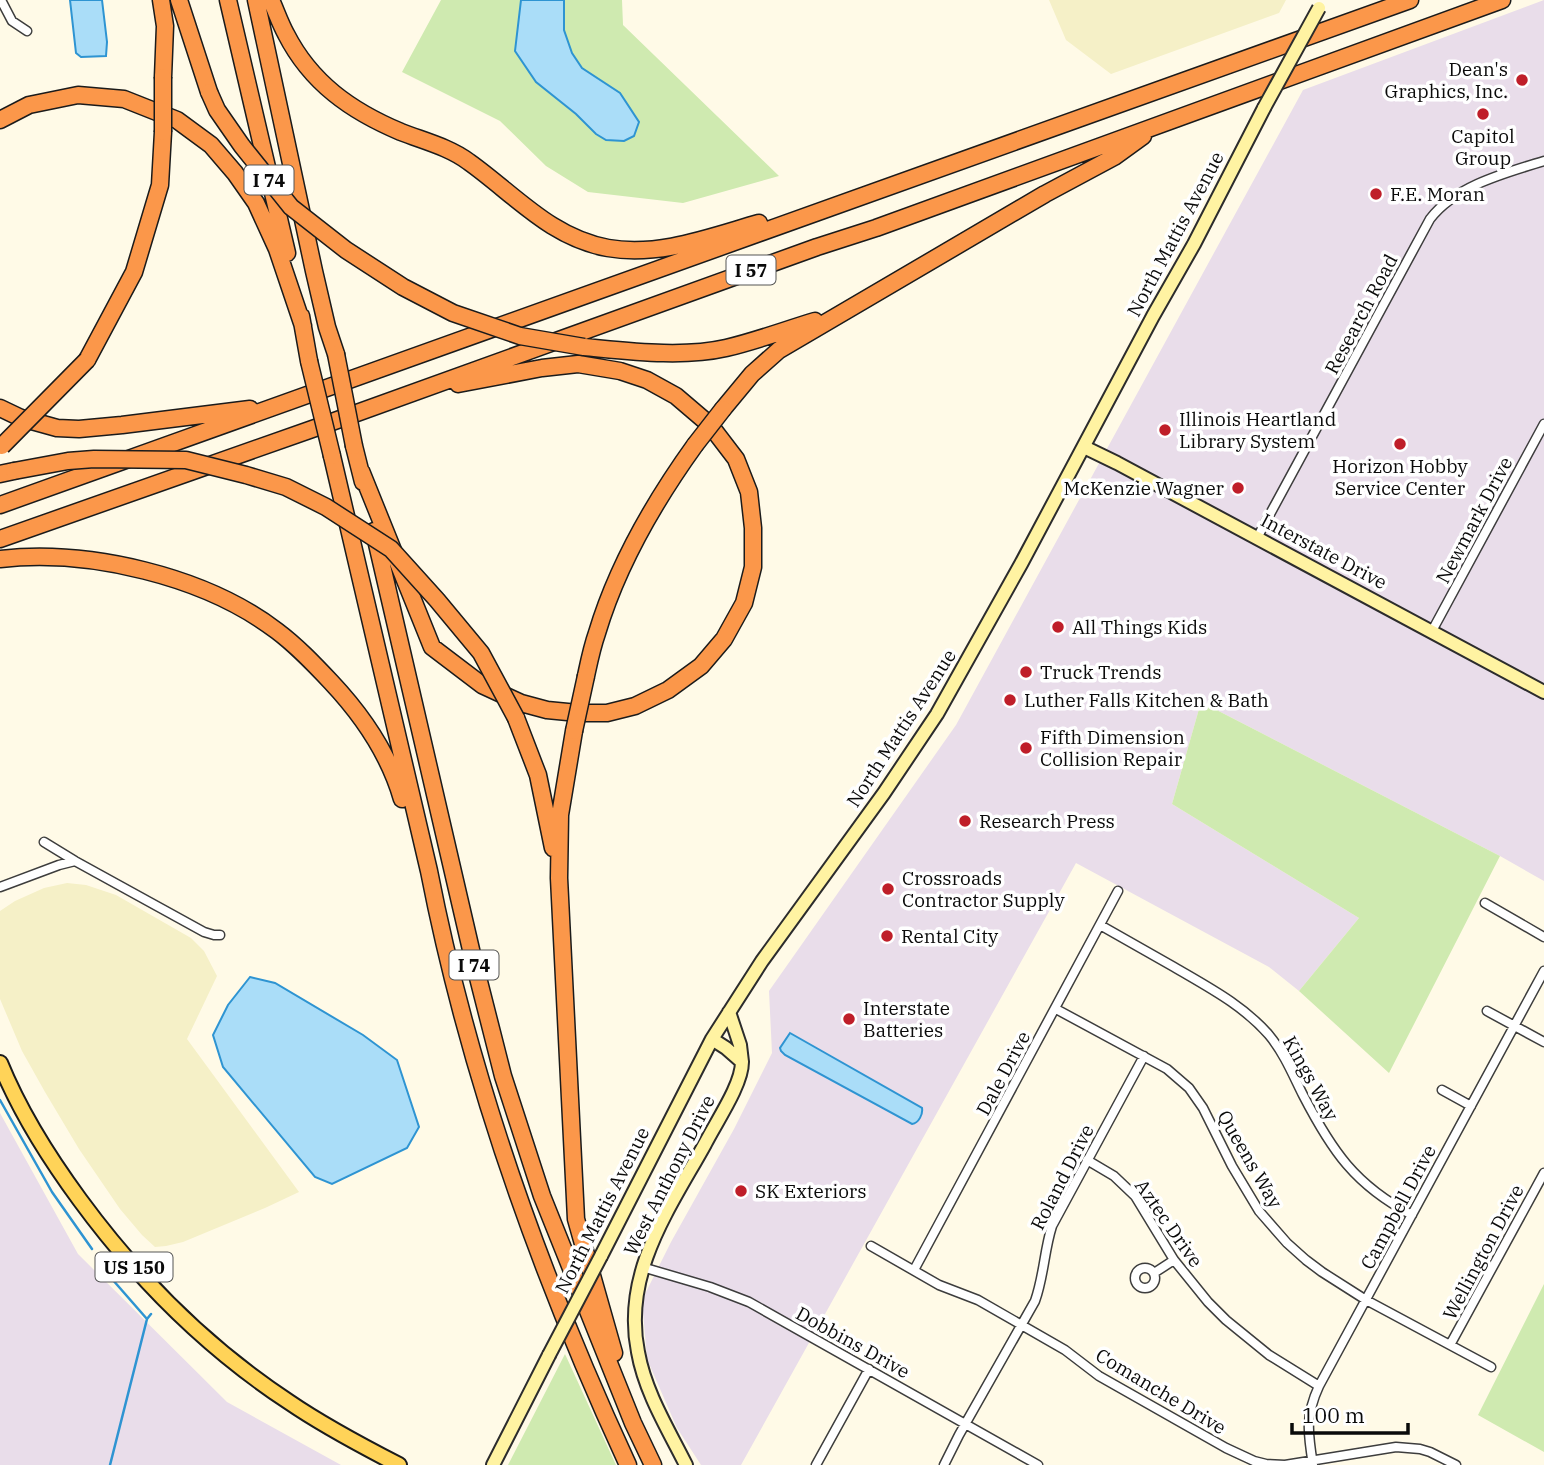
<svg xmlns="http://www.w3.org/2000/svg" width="1544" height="1465" viewBox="0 0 1544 1465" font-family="'IBM Plex Serif',serif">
  <rect width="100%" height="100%" fill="#fffae7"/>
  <!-- industrial -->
  <path fill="#e9ddea" d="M1544,0V881L1500,856L1201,702L1172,804L1359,918L1299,991L1269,967L1076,863L741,1465H701L677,1428L647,1359L642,1300L671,1242L734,1129L772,1053L769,991L956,725L1303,90Z
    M0,1113L78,1254L227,1402L341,1465H0Z"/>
  <!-- farmland -->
  <path fill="#f5f0c7" d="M1049,0H1286L1279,13L1111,74L1066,40Z
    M67,883L86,885L116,895L191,938L204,951L217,976L187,1039L299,1192L265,1208L183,1242L166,1246L155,1247L142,1235L120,1209L79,1149L45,1092L22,1051L0,999V911L15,901L44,888Z"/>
  <!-- green -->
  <path fill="#cfeab0" d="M441,0H622L623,25L779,176L683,203L588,192L546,166L500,121L402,72Z
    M1201,702L1500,856L1389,1073L1299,991L1359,918L1172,804Z
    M1544,1284V1452L1478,1415Z
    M565,1354L616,1465H508Z"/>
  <!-- water -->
  <path fill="#aaddf8" stroke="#2e94d2" stroke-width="2" d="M70,0H102L107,42L106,56L81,57L76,53Z
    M521,0H564V30L572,53L582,68L620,93L639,122L634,136L624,141L606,140L596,134L576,114L536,82L515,51Z
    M250,977L275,983L363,1035L397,1060L419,1127L407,1148L332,1184L315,1177L223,1067L213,1035L228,1005Z
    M790,1033L922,1108C923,1114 919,1123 912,1124L785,1055L781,1051L780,1048Z"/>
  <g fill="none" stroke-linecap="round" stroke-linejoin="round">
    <!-- stream -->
    <path stroke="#2e94d2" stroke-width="2.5" d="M0,1100L52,1192L92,1249
      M112,1279L147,1319
      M110,1465L147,1319L151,1314"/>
    <!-- street casing -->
    <g stroke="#3d3d3d" stroke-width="11">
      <path id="street" d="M1,0L12,21L27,31
        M1257,538L1430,219C1455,186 1505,173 1544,161
        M1432,631L1544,424
        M44,842L75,861
        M0,887L59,865L75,861L204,932L214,935H220
        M1485,903L1544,937
        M1100,925C1125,939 1149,953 1174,967C1208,987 1243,1005 1269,1035C1284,1053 1293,1075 1303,1095C1332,1151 1355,1185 1412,1215
        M1056,1009L1167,1069L1189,1088L1203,1108L1232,1166L1259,1211L1287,1243L1306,1260L1322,1272L1366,1300L1491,1367
        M1487,1011L1544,1042
        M1442,1090L1471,1106
        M1087,1160L1114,1176L1135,1196L1174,1260L1208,1302L1226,1320L1269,1355L1319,1386
        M871,1246L939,1285L978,1300L1065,1350L1099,1376L1226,1448L1254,1461L1266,1464L1285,1465L1396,1447L1420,1449L1430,1452L1456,1465
        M642,1267L710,1287L749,1302L1038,1465
        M1135 1278a10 10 0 1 1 20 0a10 10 0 1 1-20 0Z
        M914,1270L1118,891
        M1154,1273L1174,1260
        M1450,1345L1544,1173
        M816,1465L869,1369
        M944,1465L959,1435L1035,1301C1044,1276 1044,1251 1052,1226L1144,1056
        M1313,1465C1308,1434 1305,1416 1319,1386L1544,971"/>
    </g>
    <!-- secondary casing -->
    <g stroke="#2c2c2c" stroke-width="16">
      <path id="secondary" d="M1084,447L1117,463L1544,692
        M729,1012L740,1045L742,1062
        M601,1256L712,1039L762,961L884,793L937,714L1021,564L1153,316L1194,244L1264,108
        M493,1465L549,1355
        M686,1465C668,1429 645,1392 638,1352C622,1273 669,1209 705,1144C716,1122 742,1085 742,1062L726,1048L712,1039"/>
    </g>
    <!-- primary casing -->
    <g stroke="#1b1b1b" stroke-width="18">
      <path id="primary" d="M0,1063C20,1112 49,1158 80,1200C138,1279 207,1348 289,1402C324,1426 362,1446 399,1465"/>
    </g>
    <!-- highway casing -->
    <g stroke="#1b1b1b" stroke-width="19">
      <path id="highway" d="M161,0L165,26L163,77
        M179,0L209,92
        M228,0L287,253
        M256,0L314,271L327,327L336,354
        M271,0C276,11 280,23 286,34C311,83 351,111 401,132C424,141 449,147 469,162C514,194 551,238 608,248C659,257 710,237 759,223
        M0,120L29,105L78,95L124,99L177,120L211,145L235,173L256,203L277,249L303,326
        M301,316L309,361
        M584,347C628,351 682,358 726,348C756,341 785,330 815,321
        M87,360L134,272L160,185L163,132
        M0,408L21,418L57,428L79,429L122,425L250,409
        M723,409L752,374L779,350L1045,194L1114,157L1143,136
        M354,446L363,482
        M332,456L429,871C469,1076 540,1275 628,1465
        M361,471L432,647L482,685L521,703L547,710L578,713H607L635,706L668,690L701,666L724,639L744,603L753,567V528L749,492L736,459L710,425L676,396L647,380L620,371L578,364L542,368L458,384
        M0,474L14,471
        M0,505L1410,0
        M374,531L472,954L503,1076L542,1196L633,1423L653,1465
        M0,539L318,427L817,247L876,228L1502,0
        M0,559C89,549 205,576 277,631C297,646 314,664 331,682C363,716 389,754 402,799
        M586,676C589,662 592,647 597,633C617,566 654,502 695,445
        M516,718L538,775L553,848
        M574,731L560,815L559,878L576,1219L614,1353"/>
    </g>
    <!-- street -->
    <use href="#street" stroke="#fff" stroke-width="8"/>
    <!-- secondary -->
    <use href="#secondary" stroke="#fff3a2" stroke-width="12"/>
    <!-- primary -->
    <use href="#primary" stroke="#ffd358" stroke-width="14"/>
    <!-- highway -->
    <use href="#highway" stroke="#fb974a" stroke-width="16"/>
    <!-- secondary-bridge casing -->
    <g stroke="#2c2c2c" stroke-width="16" stroke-linecap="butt">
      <path id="secondary-bridge" d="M1264,108L1319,8
        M549,1355L601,1256"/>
    </g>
    <!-- highway-bridge casing -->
    <g stroke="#1b1b1b" stroke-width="19" stroke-linecap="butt">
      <path id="highway-bridge" d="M209,92L217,110L242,146L291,207L346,250L403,287L453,313L520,336L584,347
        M163,132V77
        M336,354L354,446
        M309,361L332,456
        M695,445L723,409
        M2,446L87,360
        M14,471L68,461L94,459L186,460L246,475L286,487L326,507L391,549L437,600L481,653L516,718
        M574,731L586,676"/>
    </g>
    <!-- secondary-bridge -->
    <use href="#secondary-bridge" stroke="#fff3a2" stroke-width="12"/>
    <!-- highway-bridge -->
    <use href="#highway-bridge" stroke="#fb974a" stroke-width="16"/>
  </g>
  <!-- markers -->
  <g fill="#bf1e29" stroke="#fff" stroke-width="2.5">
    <circle cx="1522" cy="80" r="7"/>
    <circle cx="1483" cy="114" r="7"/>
    <circle cx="1376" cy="194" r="7"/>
    <circle cx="1165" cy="430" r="7"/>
    <circle cx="1400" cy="444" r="7"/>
    <circle cx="1238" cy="488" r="7"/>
    <circle cx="1058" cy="627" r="7"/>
    <circle cx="1026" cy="672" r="7"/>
    <circle cx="1010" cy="700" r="7"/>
    <circle cx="1026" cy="748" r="7"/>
    <circle cx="965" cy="821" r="7"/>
    <circle cx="888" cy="889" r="7"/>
    <circle cx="887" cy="936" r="7"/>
    <circle cx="849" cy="1019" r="7"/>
    <circle cx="741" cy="1191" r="7"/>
  </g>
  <g text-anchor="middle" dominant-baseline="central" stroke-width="7" stroke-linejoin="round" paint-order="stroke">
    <!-- shield labels -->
    <g fill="#fff" stroke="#545454" stroke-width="2">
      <rect x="244.5" y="165.5" width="49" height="29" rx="5"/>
      <rect x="726.5" y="255.5" width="49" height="29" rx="5"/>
      <rect x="449.5" y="950.5" width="49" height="29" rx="5"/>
      <rect x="95.5" y="1252.5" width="77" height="29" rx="5"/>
    </g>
    <g font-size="18" font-weight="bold" fill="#0a0a0a">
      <text x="269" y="180">I 74</text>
      <text x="751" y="270">I 57</text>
      <text x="474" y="965">I 74</text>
      <text x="134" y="1267">US 150</text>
    </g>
    <!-- poi labels -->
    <g font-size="19" fill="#0a0a0a" stroke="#fff" text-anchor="start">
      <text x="1508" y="69" text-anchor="end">Dean's<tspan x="1508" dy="22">Graphics, Inc.</tspan></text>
      <text x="1483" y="136" text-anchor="middle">Capitol<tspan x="1483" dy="22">Group</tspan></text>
      <text x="1390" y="194">F.E. Moran</text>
      <text x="1179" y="419">Illinois Heartland<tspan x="1179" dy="22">Library System</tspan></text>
      <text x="1400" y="466" text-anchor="middle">Horizon Hobby<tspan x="1400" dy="22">Service Center</tspan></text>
      <text x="1224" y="488" text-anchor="end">McKenzie Wagner</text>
      <text x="1072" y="627">All Things Kids</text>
      <text x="1040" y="672">Truck Trends</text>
      <text x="1024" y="700">Luther Falls Kitchen &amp; Bath</text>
      <text x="1040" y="737">Fifth Dimension<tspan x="1040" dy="22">Collision Repair</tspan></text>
      <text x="979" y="821">Research Press</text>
      <text x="902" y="878">Crossroads<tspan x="902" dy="22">Contractor Supply</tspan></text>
      <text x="901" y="936">Rental City</text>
      <text x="863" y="1008">Interstate<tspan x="863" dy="22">Batteries</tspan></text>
      <text x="755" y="1191">SK Exteriors</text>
    </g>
    <!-- street labels -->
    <g font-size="19" fill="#0a0a0a" stroke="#fff">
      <text transform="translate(1175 234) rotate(-62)">North Mattis Avenue</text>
      <text transform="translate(1361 314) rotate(-62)">Research Road</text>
      <text transform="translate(1474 520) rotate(-62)">Newmark Drive</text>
      <text transform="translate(1324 551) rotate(28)">Interstate Drive</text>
      <text transform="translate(901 728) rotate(-57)">North Mattis Avenue</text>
      <text transform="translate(1003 1073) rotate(-62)">Dale Drive</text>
      <text transform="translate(1311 1078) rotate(61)">Kings Way</text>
      <text transform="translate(1250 1159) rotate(60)">Queens Way</text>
      <text transform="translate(669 1175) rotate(-63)">West Anthony Drive</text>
      <text transform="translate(1062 1177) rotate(-63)">Roland Drive</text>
      <text transform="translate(1398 1207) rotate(-62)">Campbell Drive</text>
      <text transform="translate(602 1210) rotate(-63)">North Mattis Avenue</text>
      <text transform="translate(1169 1223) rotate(55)">Aztec Drive</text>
      <text transform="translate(1483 1252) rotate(-62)">Wellington Drive</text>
      <text transform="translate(853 1342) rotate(29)">Dobbins Drive</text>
      <text transform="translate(1161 1391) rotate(31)">Comanche Drive</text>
    </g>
  </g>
  <!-- scale -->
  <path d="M1292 1423v10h116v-10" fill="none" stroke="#0a0a0a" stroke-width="3.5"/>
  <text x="1302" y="1423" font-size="21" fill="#0a0a0a" stroke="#ffffff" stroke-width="5" paint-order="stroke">100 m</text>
</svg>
